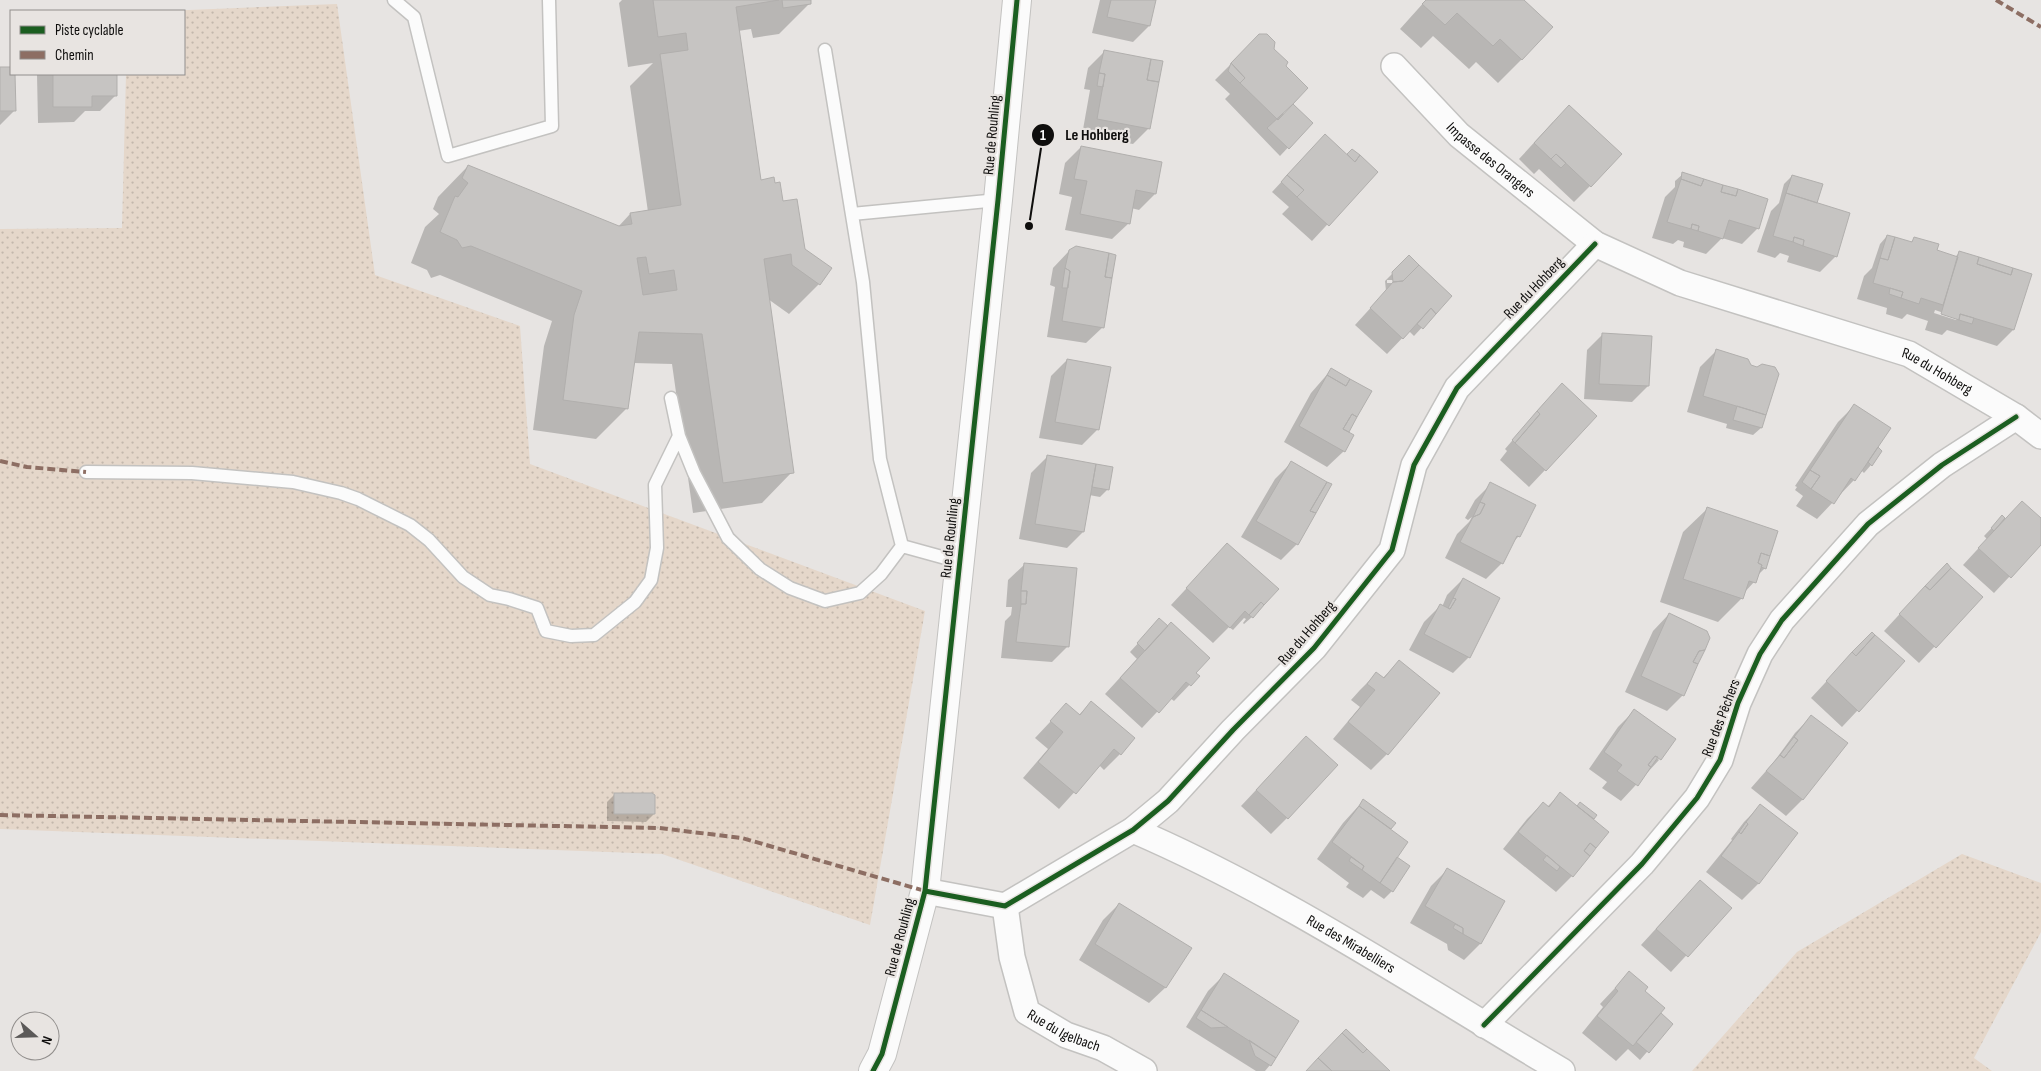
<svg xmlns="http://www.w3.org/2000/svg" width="2041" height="1071" viewBox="0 0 2041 1071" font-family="'Sofia Sans Condensed',sans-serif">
  <defs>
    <pattern id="grass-dots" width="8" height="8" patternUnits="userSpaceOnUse" patternTransform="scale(1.25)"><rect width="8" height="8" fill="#e5d7ca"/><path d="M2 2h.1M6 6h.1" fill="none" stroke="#c3b7ac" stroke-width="1.8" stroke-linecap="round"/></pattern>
  </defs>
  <rect width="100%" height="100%" fill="#e7e4e2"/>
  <!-- grass -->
  <path fill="url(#grass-dots)" d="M337,4L375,275L520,326L530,464L925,611L870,925L662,854L0,829V229L122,228L126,74H184V11H164Z
    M1962,854L2041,883V932L1974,1058L1992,1071H1692L1797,952Z"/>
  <!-- shadow -->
  <path fill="#0003" fill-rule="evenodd" d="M622,0H809L810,3L779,34L753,38L751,29L738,31L760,181L782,202L819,284L789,314L768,299L792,472L762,503L693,513L672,364L633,363L627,408L596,439L533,430L544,346L552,321L440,275L431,278L427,270L411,263L425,227L439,214L433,209L438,197L468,166L618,227L630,214L648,212L630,86L653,63L628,67L619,3Z
    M1100,0H1155L1149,26L1133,42L1092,33Z
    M1426,0H1522V59L1498,83L1476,62L1469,69L1433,36L1421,48L1400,29Z
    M1273,49L1282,113L1311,123L1280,156L1225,99L1230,94L1215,80L1243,52Z
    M1104,52L1149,128L1133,144L1082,135L1090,90L1084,89L1088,68Z
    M11,68V74H14V111L0,125V69Z
    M39,74H116V95L100,111H85L74,122L38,123L37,75Z
    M1553,122L1590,186L1574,202L1539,169L1534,174L1519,159Z
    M1081,147L1155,194L1139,210L1131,208L1129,223L1112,239L1065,230L1072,197L1059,194L1065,163Z
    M1352,150L1376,172L1312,241L1282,214L1289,207L1272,192L1309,152L1347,156Z
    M1683,174L1758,228L1742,244L1722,238L1706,254L1683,247L1684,242L1678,240L1673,244L1652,238L1665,197L1675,187V181Z
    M1792,176L1836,256L1820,272L1787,262L1789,256L1780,253L1775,258L1757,252L1771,211L1779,203L1784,184Z
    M1887,236L1910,243L1915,238L1935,251L1955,257L1960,252L2013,330L1997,346L1947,330L1942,335L1925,330L1928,321L1907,314L1902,319L1886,314L1887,308L1857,299L1864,276L1872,268L1880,244ZM1935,310L1958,318L1956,320L1934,313Z
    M1069,251L1103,327L1086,343L1047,337L1055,287L1050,285L1053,268Z
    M1409,257L1451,296L1414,336L1409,331L1387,354L1355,325L1386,291L1385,281ZM1387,280H1406L1403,283H1387Z
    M1603,334L1648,386L1632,402L1584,399L1587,350Z
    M1716,351L1761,428L1753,435L1726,428L1727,424L1687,412L1700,367Z
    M1067,360L1098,429L1082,445L1039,438L1051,376Z
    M1331,370L1348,431L1347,433L1352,436L1344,451L1327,467L1284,442L1311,393Z
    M1546,401L1596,416L1529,487L1500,460L1507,451L1505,449Z
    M1854,406L1876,448L1871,465L1864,473L1861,470L1854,480L1817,519L1796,506L1803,496L1795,490L1797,487L1795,486L1838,422Z
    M1047,457L1112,468L1108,489L1100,497L1089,495L1083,532L1067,548L1019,539L1031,473Z
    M1291,463L1297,544L1281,560L1241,537L1275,479Z
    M1491,484L1519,536L1513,542L1502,563L1486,579L1445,558L1457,534L1469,522L1472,517L1468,520L1465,518L1475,500Z
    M1707,509L1765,568L1756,577L1754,582L1743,594L1742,598L1718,622L1660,602L1683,532Z
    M2002,517L2005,520H2041V543L1994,593L1963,565L1987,539L1984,536Z
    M1212,561L1252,617L1244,624L1243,623L1246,619L1244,618L1233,630L1229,627L1213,643L1171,605Z
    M1025,564L1068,646L1052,662L1001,658L1005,621L1011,615L1012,607H1006L1008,580Z
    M1463,579L1469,657L1453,673L1409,650L1424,622L1440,606L1442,607L1447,595Z
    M1981,597L1919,663L1884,631L1909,604Z
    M1669,614L1683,695L1667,711L1625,692L1653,631Z
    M1152,628L1198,676L1174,701L1170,698L1142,728L1105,694L1137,659L1130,652Z
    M1399,661L1438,693L1387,754L1371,770L1333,739L1360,707L1351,700L1360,690L1376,674L1382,679Z
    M1903,662L1842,727L1811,698L1837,670Z
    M1091,702L1120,754L1104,770L1099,765L1059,809L1023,778L1048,749L1035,738L1066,705L1078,716Z
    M1634,711L1658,756L1657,758L1659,760L1621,801L1602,788L1607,782L1589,769L1618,727Z
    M1811,717L1846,743L1802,800L1786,816L1751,788L1773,763L1795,733Z
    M1290,754L1287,818L1271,834L1241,806Z
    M615,794L654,814L646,822L607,821V802Z
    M1560,794L1577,807L1580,803L1595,815L1592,819L1607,832L1572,876L1556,892L1503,849L1527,819L1543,803L1547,807Z
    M1363,801L1394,823L1389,830L1392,862L1409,867L1392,891L1384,899L1371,890L1363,898L1346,887L1349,883L1317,859L1343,823Z
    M1760,806L1796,833L1758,884L1742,900L1706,872L1732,840L1731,839L1744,822Z
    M1447,870L1503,902L1480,944L1464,960L1448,950L1447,944L1410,923L1431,886Z
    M1684,898L1730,908L1671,972L1641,945Z
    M1119,904L1166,987L1149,1003L1079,960L1103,920Z
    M1629,973L1659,1014L1671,1024L1640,1060L1628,1049L1616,1061L1582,1033L1603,1007L1600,1004Z
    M1224,975L1270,1065L1265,1071H1256L1186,1027L1208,991Z"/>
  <!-- building -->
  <path fill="#c6c4c2" stroke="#b1afad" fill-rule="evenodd" d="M653,0H779L736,7L761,180L774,177L775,183L780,182L783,201L797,199L805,249L832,268L820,285L792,265L791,254L764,259L794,473L723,483L702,334L639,332L628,409L563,400L574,315L582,291L471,246L462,248L457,240L440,232L455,196L458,197L468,183L462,178L468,165L619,226L632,224L630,213L681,205L660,54L688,50L686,33L658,37ZM646,257L649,274L674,270L677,290L643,295L637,258Z
    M782,0H811V4L783,8Z
    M1111,0H1156L1150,26L1107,17Z
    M1426,0H1524L1553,27L1522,60L1500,39L1493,46L1457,13L1445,25L1422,4Z
    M1259,34H1267L1275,42L1274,49L1288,62L1286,66L1308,88L1278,120L1240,83L1245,78L1231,63Z
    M1104,50L1151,59L1147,80L1159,82L1150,129L1097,119L1105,74L1099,73Z
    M1151,59L1163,61L1159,82L1147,80Z
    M1231,63L1245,78L1240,83L1228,71Z
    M0,67H11V74H15L16,111H0Z
    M1099,73L1105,74L1103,87L1097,86Z
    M53,74H117V96H92V107H53Z
    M1293,104L1313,123L1289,149L1267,128Z
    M1569,105L1622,154L1591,187L1556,154L1551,159L1534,143Z
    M1325,134L1355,162L1360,155L1378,172L1329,226L1297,197L1304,190L1287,175Z
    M1081,146L1162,162L1156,194L1136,190L1130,224L1080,214L1087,181L1074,179Z
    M1352,149L1360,155L1355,162L1347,154Z
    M1556,154L1566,163L1561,168L1551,159Z
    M1682,172L1704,179L1701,186L1681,179Z
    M1287,175L1304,190L1297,197L1281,182Z
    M1792,175L1823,184L1817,203L1786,193Z
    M1681,179L1701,186L1704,179L1723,185L1721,192L1736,196L1738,189L1768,199L1759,229L1729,220L1723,239L1698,231L1699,226L1692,224L1691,229L1667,222Z
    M1723,185L1738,189L1736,196L1721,192Z
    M1786,193L1850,213L1837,257L1803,246L1804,240L1794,237L1793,242L1773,236Z
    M1692,224L1699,226L1698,231L1691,229Z
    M1887,235L1895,237L1888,260L1880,258Z
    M1794,237L1804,240L1803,246L1793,242Z
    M1895,237L1912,242L1914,237L1939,244L1937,250L1958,257L1943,305L1921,298L1919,304L1901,298L1903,292L1873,283L1880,258L1888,260Z
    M1076,246L1109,253L1105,277L1112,278L1104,328L1062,321L1070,271L1065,268L1069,250Z
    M1959,251L1979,257L1977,264L2011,275L2013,268L2032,274L2014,330L1960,314L1959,320L1941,314Z
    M1109,253L1116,255L1112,278L1105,277Z
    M1409,255L1419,265L1403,281L1393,282L1392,272Z
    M1979,257L2013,268L2011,275L1977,264Z
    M1419,265L1452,296L1436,314L1431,308L1403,339L1370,308L1393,282L1403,281Z
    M1065,268L1070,271L1068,288H1062Z
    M1890,288L1903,292L1901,298L1889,294Z
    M1431,308L1436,314L1423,329L1417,324Z
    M1960,314L1974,318L1972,324L1959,320Z
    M1602,333L1652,336L1649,386L1599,384Z
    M1716,349L1748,359L1751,365L1757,367L1762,364L1775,367L1779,374L1766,415L1703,396Z
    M1067,359L1111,367L1099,430L1055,422Z
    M1331,368L1350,379L1346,386L1327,375Z
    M1327,375L1346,386L1350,379L1372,391L1357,417L1352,414L1343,429L1354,435L1345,452L1299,426Z
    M1562,383L1597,416L1546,471L1515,443L1540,414L1537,411Z
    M1854,404L1891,428L1855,481L1851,478L1834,504L1811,489L1820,476L1810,470Z
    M1737,406L1766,415L1762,428L1733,420Z
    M1537,411L1540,414L1515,443L1512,440Z
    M1352,414L1357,417L1349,432L1343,429Z
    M1878,447L1882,451L1872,466L1868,462Z
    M1047,455L1096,464L1084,532L1035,524Z
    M1291,461L1327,482L1310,511L1316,513L1298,545L1256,521Z
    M1096,464L1113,467L1109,490L1092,487Z
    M1810,470L1820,476L1811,489L1802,482Z
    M1327,482L1332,484L1316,513L1310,511Z
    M1490,482L1536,505L1520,537L1517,536L1503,564L1460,542L1473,517L1480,514L1485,504L1480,502Z
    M2022,501L2041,518V545L2011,578L1978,548Z
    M1480,502L1485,504L1480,514L1473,517Z
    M1707,507L1778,531L1770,556L1761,553L1758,563L1762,565L1756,583L1749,581L1743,599L1683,579Z
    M2002,515L2005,518L1994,531L1991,528Z
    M1227,543L1279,589L1264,605L1261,602L1249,615L1245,611L1230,628L1186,588Z
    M1761,553L1770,556L1766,569L1761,567L1762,565L1758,563Z
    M1024,563L1077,568L1069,647L1016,642L1021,604H1026L1027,591H1021Z
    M1947,563L1951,568L1930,590L1925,586Z
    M1951,568L1983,597L1936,648L1899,614L1925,586L1930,590Z
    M1463,578L1500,598L1470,658L1424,634L1440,604L1450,609L1456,599L1453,598Z
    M1021,591H1027L1026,604H1021Z
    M1453,598L1456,599L1450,609L1448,608Z
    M1261,602L1264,605L1253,618L1249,615Z
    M1669,613L1707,631L1710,638L1705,650L1699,651L1693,662L1698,664L1684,696L1641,676Z
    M1159,618L1168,626L1145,651L1137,643Z
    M1171,622L1210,658L1196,673L1200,676L1191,686L1186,682L1159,713L1120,678Z
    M1872,632L1875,635L1856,656L1852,652Z
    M1875,635L1905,661L1859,712L1826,681L1852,652L1856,656Z
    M1705,650L1698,664L1693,662L1699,651Z
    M1399,660L1440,693L1388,755L1348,722L1375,690L1367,684L1376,672L1384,678Z
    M1091,701L1135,738L1121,755L1114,749L1076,794L1038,762L1063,732L1050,721L1066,703L1080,715Z
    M1634,709L1676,739L1661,760L1655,756L1648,765L1651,767L1638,786L1617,771L1622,765L1604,752Z
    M1811,715L1848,743L1803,800L1766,771L1780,755L1784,758L1798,740L1794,737Z
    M1306,736L1338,765L1288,819L1256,790Z
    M1794,737L1798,740L1784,758L1780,755Z
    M1655,756L1658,757L1651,767L1648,765Z
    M1560,792L1609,832L1596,848L1590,843L1584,851L1590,856L1573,877L1518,832L1543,802L1549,807Z
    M614,793H652L655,795V814H614Z
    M1363,799L1396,823L1391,829L1359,806Z
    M1580,802L1597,815L1594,819L1577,806Z
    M1760,804L1798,833L1759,884L1721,856L1739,832L1741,834L1748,824L1746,822Z
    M1359,806L1408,842L1380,883L1362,870L1364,866L1332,842Z
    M1746,822L1748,824L1741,834L1739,832Z
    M1590,843L1596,848L1590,856L1584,851Z
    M1547,855L1560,867L1557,871L1543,860Z
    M1351,857L1364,866L1362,870L1349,861Z
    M1397,857L1410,866L1393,892L1380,883Z
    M1447,868L1505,901L1481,944L1463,934V928L1425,906Z
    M1700,880L1732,908L1688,957L1656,929Z
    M1119,903L1192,948L1166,988L1095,944Z
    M1455,924L1463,928V934L1453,928Z
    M1629,971L1648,987L1645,991L1665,1008L1633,1046L1597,1016L1618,991L1615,988Z
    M1224,973L1299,1021L1276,1058L1201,1010Z
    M1201,1010L1228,1027L1211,1028L1196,1018Z
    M1661,1013L1673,1024L1649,1053L1636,1042Z
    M1346,1029L1367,1049L1363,1053L1342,1033Z
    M1342,1033L1363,1053L1367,1049L1390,1071H1332L1318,1058Z
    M1249,1040L1276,1058L1271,1066L1255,1056Z
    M1318,1058L1332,1071H1306Z"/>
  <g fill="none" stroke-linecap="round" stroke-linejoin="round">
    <!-- service casing -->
    <g stroke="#c3c2c0" stroke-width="15">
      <path id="service" d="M394,0L414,17L448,156L552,126L549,0
        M825,50L863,282L880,459L902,546L960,562
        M852,214L998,200
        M671,398L679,436L694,473L715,513L728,538L760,569L790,588L825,601L860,593L881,574L902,546
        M86,472L192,473L293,482L341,493L358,499L410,525L429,540L463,577L490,595L509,599L537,608L546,631L571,636L594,635L635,602L651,580L657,548L655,485L679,436"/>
    </g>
    <!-- minor casing -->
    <g stroke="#c3c2c0" stroke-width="28">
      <g id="minor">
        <path id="s1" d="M1394,66L1459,135L1595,244L1680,283L1909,354L2016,417L2041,436"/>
        <path id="s2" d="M1133,830C1284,895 1421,988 1562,1071"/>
        <path d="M925,891L1005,906L1133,830L1168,801L1233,730L1314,648L1392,550L1414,465L1457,388L1595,244"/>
        <path id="s3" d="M1005,906L1012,957L1027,1012L1066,1035L1103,1048L1144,1071"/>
        <path d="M1484,1025L1642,864L1697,798L1720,760L1738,703L1760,654L1782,620L1868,524L1942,465L2016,417"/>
      </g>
    </g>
    <!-- tertiary casing -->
    <g stroke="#c3c2c0" stroke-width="30">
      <path id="tertiary" d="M873,1071L882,1054L925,891L998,200L1017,0"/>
    </g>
    <!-- service -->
    <use href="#service" stroke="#fbfbfb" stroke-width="12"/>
    <!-- minor -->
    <use href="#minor" stroke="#fbfbfb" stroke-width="25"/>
    <!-- tertiary -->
    <use href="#tertiary" stroke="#fbfbfb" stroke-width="28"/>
    <!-- quiet -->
    <path stroke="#8d6e63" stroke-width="4" stroke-dasharray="8 4" stroke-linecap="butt" d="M1996,0L2041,27
      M0,461L27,467L86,472
      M0,815L659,828L742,838L925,891"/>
    <!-- cycleway casing -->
    <g stroke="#e8e4e1" stroke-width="8">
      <path id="cycleway" d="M925,891L1005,906L1133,830L1168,801L1233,730L1314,648L1392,550L1414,465L1457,388L1595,244
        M1484,1025L1642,864L1697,798L1720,760L1738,703L1760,654L1782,620L1868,524L1942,465L2016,417
        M873,1071L882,1054L925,891L998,200L1017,0"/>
    </g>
    <!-- cycleway -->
    <use href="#cycleway" stroke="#1b5e20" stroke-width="5"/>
  </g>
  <g text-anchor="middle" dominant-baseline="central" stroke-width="4.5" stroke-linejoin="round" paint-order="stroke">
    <!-- street labels -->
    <g font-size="15" fill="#0f0e0d" stroke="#e8e4e1">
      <text transform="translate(992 135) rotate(-85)">Rue de Rouhling</text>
      <text stroke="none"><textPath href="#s1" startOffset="135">Impasse des Orangers</textPath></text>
      <text transform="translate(1534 288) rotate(-46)">Rue du Hohberg</text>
      <text stroke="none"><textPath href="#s1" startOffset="635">Rue du Hohberg</textPath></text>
      <text transform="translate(950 538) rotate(-84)">Rue de Rouhling</text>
      <text transform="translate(1307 633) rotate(-49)">Rue du Hohberg</text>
      <text transform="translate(1721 718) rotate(-69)">Rue des Pêchers</text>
      <text transform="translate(900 937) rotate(-75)">Rue de Rouhling</text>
      <text stroke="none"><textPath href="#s2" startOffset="246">Rue des Mirabelliers</textPath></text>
      <text stroke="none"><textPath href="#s3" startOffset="150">Rue du Igelbach</textPath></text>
    </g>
  </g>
  <!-- callouts -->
  <path fill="none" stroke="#0f0e0d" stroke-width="2" d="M1029 226L1043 135"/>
  <g fill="#0f0e0d" stroke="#e8e4e1" stroke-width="2">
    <circle cx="1029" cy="226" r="5"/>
    <circle cx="1043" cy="135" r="12"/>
  </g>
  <g font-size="15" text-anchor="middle" font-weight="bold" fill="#fff">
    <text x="1043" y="140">1</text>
  </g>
  <g font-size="16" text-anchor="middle" font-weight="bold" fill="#0f0e0d" stroke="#e8e4e1" stroke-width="4.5" stroke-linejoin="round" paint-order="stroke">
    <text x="1097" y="140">Le Hohberg</text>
  </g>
  <!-- legend -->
  <rect x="10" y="10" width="175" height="65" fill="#e8e4e1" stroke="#918e8c"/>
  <rect x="20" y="26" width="25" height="8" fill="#1b5e20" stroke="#918e8c"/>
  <text x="55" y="35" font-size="15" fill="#0f0e0d">Piste cyclable</text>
  <rect x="20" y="51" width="25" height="8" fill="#8d6e63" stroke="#918e8c"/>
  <text x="55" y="60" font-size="15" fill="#0f0e0d">Chemin</text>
  <!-- north arrow -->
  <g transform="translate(35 1036) rotate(110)"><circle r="24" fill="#e8e4e1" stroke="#918e8c"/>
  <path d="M0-4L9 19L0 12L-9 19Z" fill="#5b5958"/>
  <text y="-8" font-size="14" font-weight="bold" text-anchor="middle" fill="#0f0e0d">N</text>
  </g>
</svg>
